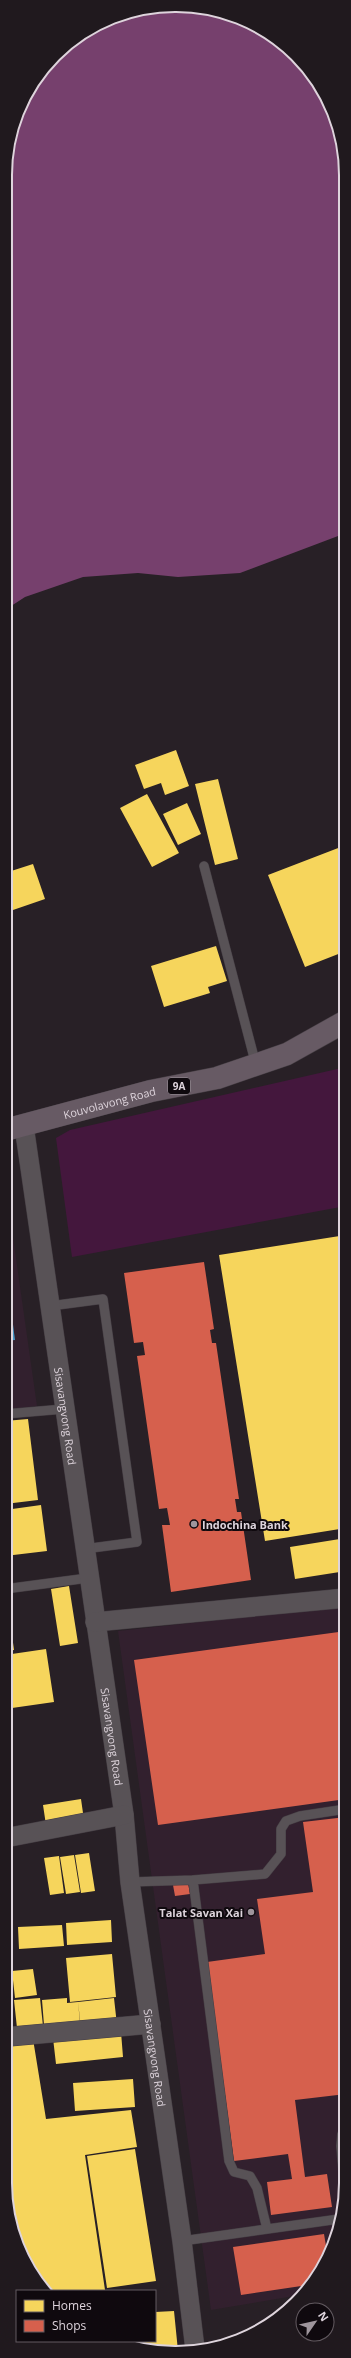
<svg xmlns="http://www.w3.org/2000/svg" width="351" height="2358" viewBox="0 0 351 2358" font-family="'Open Sans',sans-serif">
  <rect width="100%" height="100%" fill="#282026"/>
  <!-- built -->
  <path fill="#32202e" d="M5,1181L37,1406L5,1410Z
    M346,1606V2194L329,2258L300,2295L211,2310L118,1631Z"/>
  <!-- green -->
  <path fill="#44173d" d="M346,1067V1206L72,1257L56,1138L70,1130Z"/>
  <!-- water -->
  <path fill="#76406d" d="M187,5L251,22L296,55L329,100L346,164V533L240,573L178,577L138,573L83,577L25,597L5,610V164L23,100L63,47L121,14Z"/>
  <!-- homes -->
  <path fill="#f6d55c" d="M346,669V694H345L338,672Z
    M176,750L189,786L165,795L161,783L144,789L135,765Z
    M218,779L238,859L215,865L195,784Z
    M147,794L179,853L152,867L120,808Z
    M187,803L201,834L178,845L163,814Z
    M346,845V951L305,967L268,875Z
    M33,864L45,899L13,910L5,886V873Z
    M216,946L227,981L208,987L210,993L164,1007L151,966Z
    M346,1235V1407L340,1408L346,1442V1528L265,1541L219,1255Z
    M28,1419L38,1500L5,1504V1421Z
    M41,1505L47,1551L5,1556V1510Z
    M346,1538V1571L295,1579L290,1547Z
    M69,1586L78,1643L60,1646L51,1589Z
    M11,1628L14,1650L5,1651V1629Z
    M46,1649L54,1702L5,1709V1655Z
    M81,1799L84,1820L46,1825L43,1805Z
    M5,1808H8L11,1829L5,1830Z
    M89,1853L95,1891L81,1893L75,1855Z
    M74,1855L80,1892L66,1894L60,1857Z
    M59,1856L64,1893L50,1895L44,1858Z
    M111,1920L112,1942L67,1945L66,1923Z
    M62,1925L64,1946L19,1949L18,1927Z
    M112,1954L116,1997L70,2002L66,1958Z
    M33,1969L37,1995L15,1998L12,1971Z
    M40,1998L43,2026L17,2028L14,2000Z
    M67,1998V2003L78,2002L80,2022L44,2025L42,2000Z
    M114,1998L117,2025L81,2028L78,2002Z
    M121,2032L123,2057L56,2064L53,2038Z
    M33,2039L46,2119L131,2110L137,2147L85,2155L105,2290L62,2291L45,2289L18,2248L5,2182V2042Z
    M133,2079L135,2107L75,2111L73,2083Z
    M135,2149L156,2281L107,2288L87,2156Z
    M174,2311L178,2351L165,2353L117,2342L155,2341V2312Z"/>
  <!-- shops -->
  <path fill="#d6604d" d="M204,1262L214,1329L210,1330L212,1343H216L239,1499H235L237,1512H241L251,1580L171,1592L162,1525H170L167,1508L159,1509L137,1356L145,1355L143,1342L134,1343L124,1273Z
    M346,1631V1799L158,1825L134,1660Z
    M346,1817V2094L295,2100L305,2177L327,2174L332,2207L271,2215L267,2182L292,2179L288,2154L234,2161L207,1962L265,1954L257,1899L313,1892L303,1822Z
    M188,1883L190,1894L175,1896L173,1885Z
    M324,2234L328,2258L308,2285L241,2295L233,2247Z"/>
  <!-- schools -->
  <path fill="#4393c3" d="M5,1294H9L15,1340L5,1341Z"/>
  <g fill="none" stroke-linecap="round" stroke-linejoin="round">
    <!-- service casing -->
    <g stroke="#453e44" stroke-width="10">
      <path id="service" d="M204,866L256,1065
        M50,1306L103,1299L137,1542L84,1549
        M5,1414L64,1409
        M5,1589L88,1578
        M193,1880L229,2161L234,2172L250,2176L257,2188L267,2229
        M130,1882L193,1880L265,1874L281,1854V1829L286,1821L300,1816L346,1809
        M345,2196L341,2146L342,2134L346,2132
        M182,2241L339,2219"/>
    </g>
    <!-- minor casing -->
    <g stroke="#453e44" stroke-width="20">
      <g id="minor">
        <path id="s1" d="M24,1126L124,1815L130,1882L182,2241L195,2349"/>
        <path d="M95,1622L346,1598"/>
        <path d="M5,1838L124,1815"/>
        <path d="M5,2037L151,2024"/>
      </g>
    </g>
    <!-- primary casing -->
    <g stroke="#453e44" stroke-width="23">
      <g id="primary">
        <path id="s2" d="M5,1130L151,1091L217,1078L287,1054L346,1021"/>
      </g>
    </g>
    <!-- service -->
    <use href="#service" stroke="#585256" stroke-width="9"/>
    <!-- minor -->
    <use href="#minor" stroke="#585256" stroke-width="19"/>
    <!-- primary -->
    <use href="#primary" stroke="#675a64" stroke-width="22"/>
  </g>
  <!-- markers -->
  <g fill="#9e959c" stroke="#0f090e" stroke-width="1.5">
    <circle cx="194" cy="1524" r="4"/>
    <circle cx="251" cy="1912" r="4"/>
  </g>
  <g text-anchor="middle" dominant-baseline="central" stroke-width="4" stroke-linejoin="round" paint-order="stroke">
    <!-- shield labels -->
    <rect fill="#0f090e" stroke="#a0979e" stroke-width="1" x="168" y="1078" width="22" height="16" rx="3"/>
    <g font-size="10" font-weight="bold" fill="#ded4dc">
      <text x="179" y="1086">9A</text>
    </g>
    <!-- street labels -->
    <g font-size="11" fill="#ded4dc" stroke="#0f090e">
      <text stroke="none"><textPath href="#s2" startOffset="108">Kouvolavong Road</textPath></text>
      <text stroke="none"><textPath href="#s1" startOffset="293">Sisavangvong Road</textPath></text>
      <text stroke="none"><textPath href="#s1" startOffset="617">Sisavangvong Road</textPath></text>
      <text stroke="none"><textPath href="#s1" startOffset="941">Sisavangvong Road</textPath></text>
    </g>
    <!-- poi labels -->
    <g font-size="11" font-weight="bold" fill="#ded4dc" stroke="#0f090e" text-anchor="start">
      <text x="202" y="1524">Indochina Bank</text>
      <text x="243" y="1912" text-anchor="end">Talat Savan Xai</text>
    </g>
  </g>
  <!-- crop -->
  <path d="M0 0H351V2358H0ZM175 12H176A163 163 0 0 1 339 175V2183A163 163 0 0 1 176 2346H175A163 163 0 0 1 12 2183V175A163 163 0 0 1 175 12Z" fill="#20191e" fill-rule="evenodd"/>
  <path fill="none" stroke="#ded4dc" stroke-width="2" d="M175 12H176A163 163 0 0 1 339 175V2183A163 163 0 0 1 176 2346H175A163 163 0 0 1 12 2183V175A163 163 0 0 1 175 12Z"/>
  <!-- legend -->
  <rect x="16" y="2290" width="140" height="52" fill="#0f090e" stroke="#625a60"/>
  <rect x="24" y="2300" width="20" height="12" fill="#f6d55c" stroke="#625a60"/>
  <text x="52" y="2310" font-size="12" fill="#ded4dc">Homes</text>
  <rect x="24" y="2320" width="20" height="12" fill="#d6604d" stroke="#625a60"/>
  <text x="52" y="2330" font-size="12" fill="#ded4dc">Shops</text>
  <!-- north arrow -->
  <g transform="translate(315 2322) rotate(56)"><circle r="19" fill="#0f090e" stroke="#625a60"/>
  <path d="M0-3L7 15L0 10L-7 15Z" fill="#9e959c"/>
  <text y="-6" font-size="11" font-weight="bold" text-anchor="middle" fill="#ded4dc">N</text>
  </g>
</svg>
